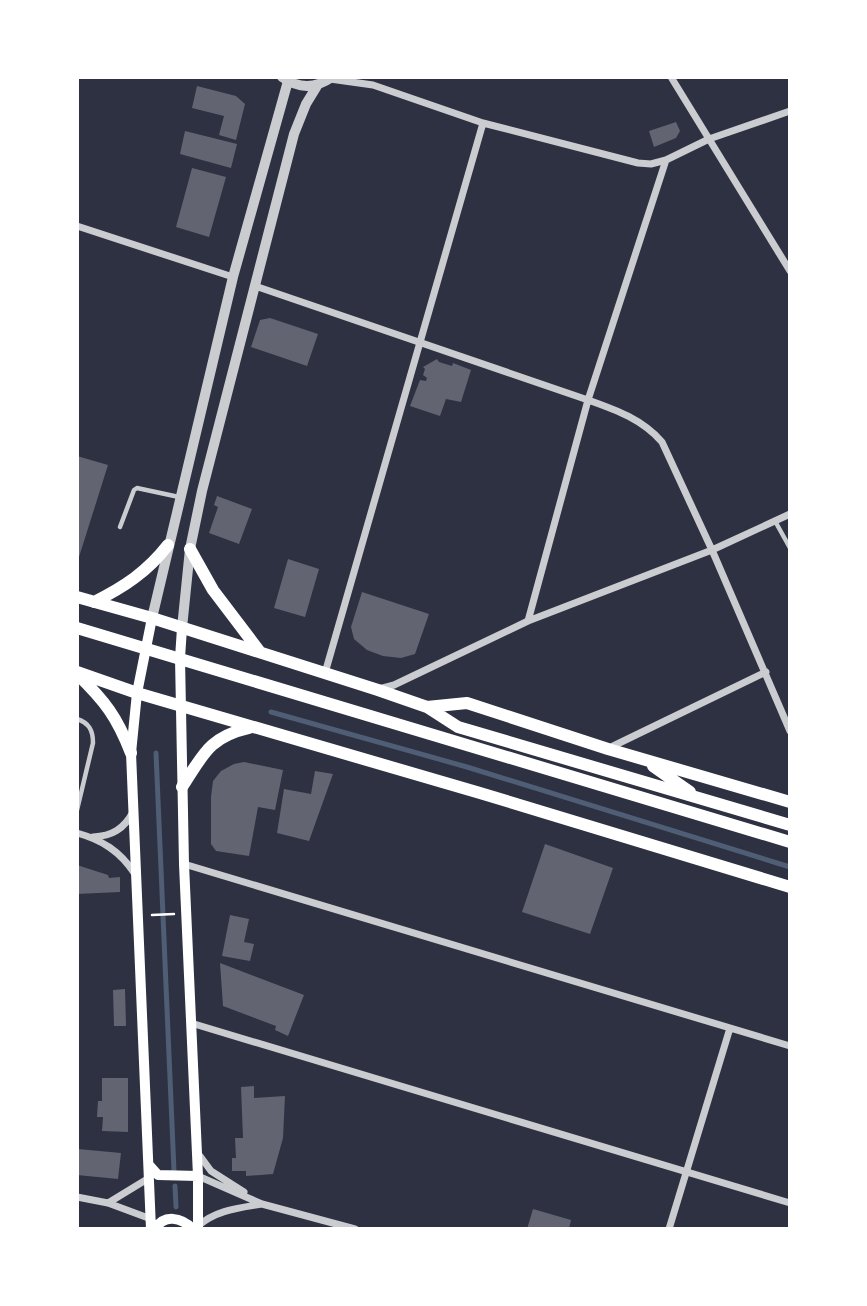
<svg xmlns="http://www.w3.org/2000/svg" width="867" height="1306" viewBox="0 0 867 1306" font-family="'DejaVu Sans',sans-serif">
  <rect width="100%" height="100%" fill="#2d3142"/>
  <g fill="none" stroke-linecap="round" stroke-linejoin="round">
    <!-- stream -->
    <path stroke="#4f5d75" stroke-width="5" d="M271,712L467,767L790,867
      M156,753L174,1171
      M175,1186L176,1207"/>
  </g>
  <!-- building -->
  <path fill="#626471" d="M197,86L236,96L245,104L236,140L219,135L224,116L192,108Z
    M676,122L680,131L676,138L654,147L649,131Z
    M185,131L237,144L231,168L180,154Z
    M192,168L226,177L209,237L176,227Z
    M270,318L318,334L307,366L251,347L260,320Z
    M437,359L439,362L452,366L453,363L471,370L461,402L446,399L440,416L410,406L420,380L426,381L427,378L423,375L425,369L423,367Z
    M77,456L108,465L79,557L77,556Z
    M217,496L252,509L239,544L209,533L218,507L214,505Z
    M288,559L319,569L305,617L274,608Z
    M362,592L429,614L415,654L401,658L383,656L367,650L354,639L351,627Z
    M244,762L283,770L275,810L258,807L249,856L216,851L211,844V797L213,781L221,771L234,764Z
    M315,771L333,774L309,841L277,833L284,789L311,794Z
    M545,844L613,868L590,934L522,912Z
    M77,865L108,875L109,878L120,877V892L77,894Z
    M230,915L249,919L244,942L254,944L250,961L222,956Z
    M220,963L304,995L288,1036L275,1030L276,1026L223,1006Z
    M125,989L126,1026H114L113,990Z
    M102,1078H128V1132L102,1131L103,1117H97L98,1101H102Z
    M254,1086V1098L285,1096L283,1138L273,1174L246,1176V1171H232V1158H236L235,1138H243L241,1087Z
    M78,1149L121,1153L118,1179L77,1175Z
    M533,1209L571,1220L569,1229H527Z"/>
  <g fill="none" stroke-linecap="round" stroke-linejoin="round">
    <!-- path -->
    <path stroke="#fff" stroke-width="2.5" d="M152,915L174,914"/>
    <!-- service -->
    <path stroke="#caccd0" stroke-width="4.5" d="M775,521L790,548
      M120,527L134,490L137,488L179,497
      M77,719C89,723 93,730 93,743L77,810"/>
    <!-- minor -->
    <path stroke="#caccd0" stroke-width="7" d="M671,77L790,271
      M330,79L373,85L483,123L638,163L651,164L666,160L709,139L790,111
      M77,226L233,277
      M255,286L588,400C616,410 642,419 662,442L712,550L790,731
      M528,621L588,400L666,160
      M325,673L483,123
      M379,689L394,685L528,621L712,550L790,514
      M609,748L766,672
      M77,833C102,840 120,851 135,874
      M93,837C112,836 124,829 133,812
      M184,864L790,1046
      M191,1023L790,1203
      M200,1156L211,1171L244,1192
      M198,1176L262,1204L355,1229
      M77,1197L108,1203L151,1219
      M108,1203L149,1178
      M198,1226C216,1210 239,1208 262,1204
      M669,1229L730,1028"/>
    <!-- tertiary -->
    <path stroke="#caccd0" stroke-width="10" d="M282,77C299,89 315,89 332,77
      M152,618L233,277L288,81
      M182,628L190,549L202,491L294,134L306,104L317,86"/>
    <!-- secondary -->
    <path stroke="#fff" stroke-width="10" d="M182,628L180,658L184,864L198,1176V1229
      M149,1165L158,1175L198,1176
      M151,1229L131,753L137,693L152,618
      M155,1229C164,1214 181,1217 193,1229"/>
    <!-- primary -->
    <path stroke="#fff" stroke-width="12" d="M190,549L213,590L260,652
      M77,597L152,618L378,690L427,707L458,727L790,825
      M94,602C124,587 147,572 168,545
      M77,628L790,842
      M77,672L137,693L480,793L790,887
      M77,674C105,701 117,717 131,753
      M427,707L467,703L608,749L790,802
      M653,766L690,792
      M182,787C203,755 209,737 249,728"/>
  </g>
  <!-- border -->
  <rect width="867" height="1306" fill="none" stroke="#ffffff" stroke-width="158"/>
</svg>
